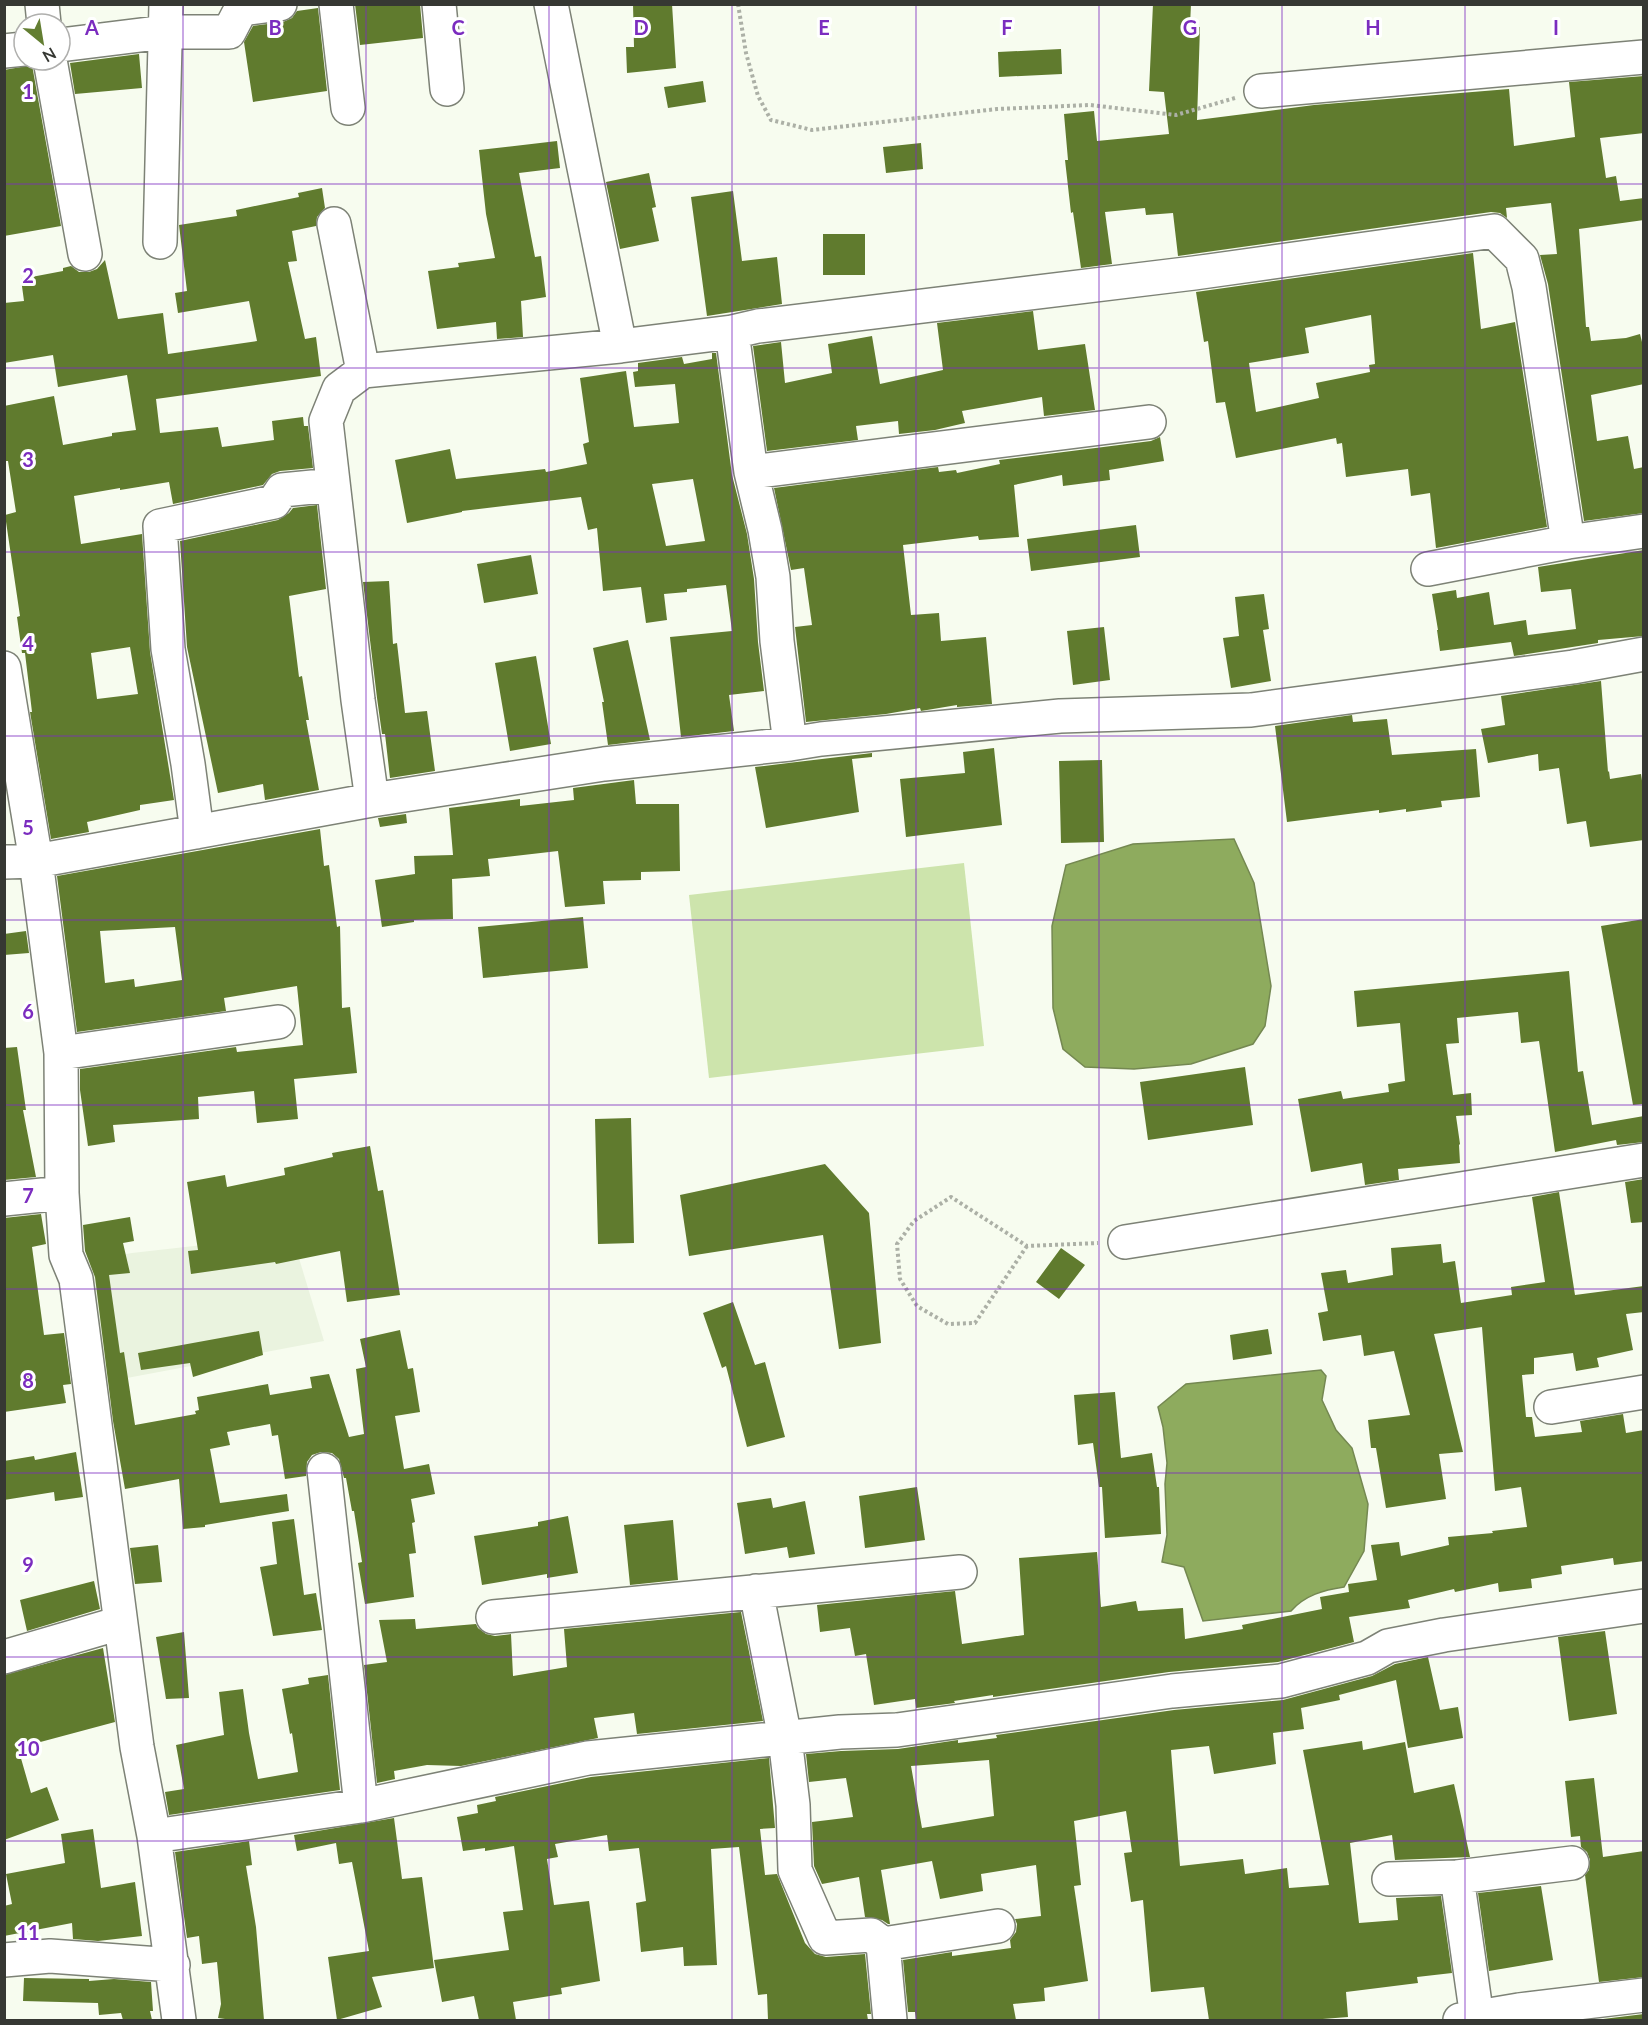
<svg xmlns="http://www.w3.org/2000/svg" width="1648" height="2025" viewBox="0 0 1648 2025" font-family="Lato,sans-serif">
  <rect width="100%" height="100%" fill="#f7fcef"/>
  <!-- built -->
  <path fill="#eaf3df" d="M292,1235L324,1341L95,1384L76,1263L132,1253Z"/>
  <!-- green -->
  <path fill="#cde4ac" d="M964,863L984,1046L709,1078L689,895Z"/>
  <!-- water -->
  <path fill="#8eab5e" stroke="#748851" stroke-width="1.5" d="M1234,839L1254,883L1271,986L1265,1026L1253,1044L1191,1064L1134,1069L1085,1067L1063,1049L1053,1008L1052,926L1066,865L1133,844Z
    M1321,1370L1326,1376L1322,1400L1336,1430L1352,1448L1368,1504L1364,1551L1344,1587C1324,1590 1305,1595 1291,1611L1203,1621L1184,1567L1162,1562L1167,1535L1165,1484L1167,1463L1163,1427L1158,1407L1186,1384Z"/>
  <!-- building -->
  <path fill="#607b2e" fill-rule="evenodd" d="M355,4H420L423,38L360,45Z
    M633,4H672L676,68L627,73L626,47H634Z
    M1153,4H1191L1190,26L1200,27L1197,120L1314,105L1509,89L1514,146L1575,137L1569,82L1644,76V133L1600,138L1606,178L1616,176L1620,201L1644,198V220L1579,229L1586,327H1589L1591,341L1626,338L1640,334L1644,350V384L1591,395L1597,441L1628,436L1634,469L1644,467V513L1584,521L1548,284L1540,255L1557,254L1551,203L1506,208L1507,218L1500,213L1491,212L1178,256L1173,213L1146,215L1145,208L1105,212L1112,264L1081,268L1073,212L1071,213L1065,160H1068L1064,114L1094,111L1097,141L1169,134L1164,92L1149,91Z
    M318,8L327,91L253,102L244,42L253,26L283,22L292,18L297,11Z
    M1061,49L1062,74L999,77L998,52Z
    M139,54L142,88L75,94L70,63Z
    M32,65L61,226L4,236V70Z
    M703,81L706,102L668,108L664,87Z
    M557,141L560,168L519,173L535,257L541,256L546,297L521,301L523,337L497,339L496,322L437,329L428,271L459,267L458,263L495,258L486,214L479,150Z
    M921,143L923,169L886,173L883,147Z
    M649,173L656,207L652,208L659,241L620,249L606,182Z
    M322,188L325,208L317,217L316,226L292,231L297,261L288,262L305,339L316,337L321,376L156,399L160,433L218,427L222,447L274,440L272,421L303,417L304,426H308L313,468L280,471L272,474L263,485L173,504L169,482L120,490V488L74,496L81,544L142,534L150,652L174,800L140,805V810L87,822L89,832L51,839L30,712H32L25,653H22L17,617L20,616L5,515L16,512L8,461H4V406L54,396L63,445L112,436V433L136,430L127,375L58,387L53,355L4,363V303L24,301L21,279L63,271V268L71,266L79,272H89L97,269L105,260L118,319L163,313L168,354L257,341L249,301L178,313L175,293L187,291L179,225L237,216L236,210L299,197L298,193ZM130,647L138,694L97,699L91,653Z
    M733,191L742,261L777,257L782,304L707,316L691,197Z
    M823,234H865V275H823Z
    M1473,253L1481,329L1515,322L1547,527L1436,548L1430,493L1411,496L1408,469L1346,477L1342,443L1337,444L1336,438L1236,458L1225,402L1216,403L1208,341L1204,342L1196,292ZM1371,315L1375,364L1369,365L1370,372L1316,383L1319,398L1256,412L1249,363L1309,353L1305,328Z
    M1033,311L1038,350L1085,344L1095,410L1044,416L1042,397L962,411L965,423L935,430L899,434L898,421L856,426L858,440L767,451L753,346L781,342L785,383L832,373L828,344L872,336L880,384L943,370L937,323Z
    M712,353H716L732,475L747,534L754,579L758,642L764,691L729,695L734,731L681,737L670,637L732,631L726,585L687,589V592L664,594L667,620L646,623L641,587L603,591L597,528L588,530L581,497L462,511V512L407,523L395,460L450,449L456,479L545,469L546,472L587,464L583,444L589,442L580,378L626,371L634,427L679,423L675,384L635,387L633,372L638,371V363L682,357L684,364L712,359ZM693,479L705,541L666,546L652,484Z
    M1160,437L1164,461L1109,470L1110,480L1063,486L1062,475L1014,485L1019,537L979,540L978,536L903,545L911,615L939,613L941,641L986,637L992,704L957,707V705L921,711L920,708L886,714L806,722L795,627L812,625L804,568L791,570L774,488L938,467L939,472L956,470L957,473L1000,464L999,460L1151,441Z
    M317,505L326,589L289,596L299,677L302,676L309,720H306L319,790L265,800L263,784L218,793L187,647L180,541L278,520L289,513L293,508Z
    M1136,525L1140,557L1031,571L1027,539Z
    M1644,550V636L1598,640V643L1514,656L1511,642L1440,651L1437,630H1438L1432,594L1456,590L1457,598L1489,592L1494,625L1526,620L1528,635L1576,629L1571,589L1541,592L1538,567Z
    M531,555L538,594L484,603L477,564Z
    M389,581L393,644L397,643L405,713L427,711L435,771L390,778L385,734H382L377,698L363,582Z
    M1264,594L1269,629L1263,630L1271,681L1231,688L1223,638L1239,636L1235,597Z
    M1104,627L1110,680L1073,685L1067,631Z
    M628,640L650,740L608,745L602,702H604L593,648Z
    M536,656L551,744L510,751L495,663Z
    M1601,681L1608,772L1609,771L1610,779L1641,774L1644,794V840L1590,847L1586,821L1567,824L1559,768L1539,771L1538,754L1488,763L1481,729L1505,725L1501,696Z
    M1352,715L1353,722L1387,719L1392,755L1476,749L1480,797L1441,801L1442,807L1406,812V809L1379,813V810L1287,822L1275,726Z
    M994,748L1002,825L906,837L900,779L965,773L963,752Z
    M872,753V757L852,759L859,812L766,828L755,767Z
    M1102,760L1104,842L1061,843L1059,761Z
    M634,780L636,804H679L680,871L641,872V880L603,881L605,904L565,907L558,851L488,859L490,876L452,879L453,919L414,920V922L382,927L375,880L415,874L414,856L453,855L449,808L520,799V806L574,800L573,788Z
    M406,814L407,823L380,827L378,818Z
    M320,829L324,866L329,865L337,927L340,926L342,1008L350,1007L357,1073L294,1079L298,1119L257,1123L254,1091L198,1097L199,1119L113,1125L115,1142L88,1146L80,1090V1069L236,1047L237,1052L303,1045L297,986L224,998L226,1011L77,1032L57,876ZM175,927L182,980L135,987L134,979L105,983L100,931Z
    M583,917L588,968L483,978L478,927Z
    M1644,919V1104L1633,1105L1601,926Z
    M26,931L29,953L4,955V934Z
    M1569,971L1578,1072L1583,1071L1592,1125L1644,1116V1142L1617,1145L1616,1140L1555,1152L1539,1041L1521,1043L1518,1012L1457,1018L1459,1043L1446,1044L1453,1095L1471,1093L1472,1115L1456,1116L1460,1144L1459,1145L1460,1163L1398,1169L1399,1180L1365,1185L1362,1163L1311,1172L1298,1099L1341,1091L1343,1099L1389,1092L1388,1084L1405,1081L1400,1023L1357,1027L1354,991Z
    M17,1047L26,1110H23L36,1177L4,1180V1048Z
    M1245,1067L1253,1125L1148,1140L1140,1082Z
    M631,1118L634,1243L598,1244L595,1119Z
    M370,1146L378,1191L383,1190L400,1295L347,1302L340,1251L276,1264L275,1262L191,1274L188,1251L198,1250L187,1182L225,1175L227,1187L285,1175L284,1168L333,1157L332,1153Z
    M825,1164L869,1213L881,1343L839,1349L823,1235L689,1256L680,1195Z
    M1644,1179V1222L1631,1223L1625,1182Z
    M1559,1192L1575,1295L1644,1286V1312L1626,1314L1633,1350L1597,1358L1599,1367L1576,1371L1573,1353L1534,1358V1374L1522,1375L1526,1417H1532L1535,1437L1582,1432L1580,1421L1623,1414L1626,1433L1644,1430V1561L1614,1565L1613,1558L1561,1566L1562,1574L1531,1579L1532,1588L1499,1592L1498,1583L1455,1592L1454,1589L1408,1600L1410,1608L1349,1617L1354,1642L1278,1662L1169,1672L993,1697V1695L954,1701L955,1703L916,1708L915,1699L874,1705L866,1654L855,1656L850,1628L820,1632L817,1605L955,1591L962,1644L1024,1635L1019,1558L1097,1552L1101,1607L1136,1601L1138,1611L1183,1608L1185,1639L1243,1629L1242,1625L1322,1609L1320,1597L1349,1592L1348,1584L1377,1580L1371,1545L1399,1542L1401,1556L1449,1545L1448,1537L1493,1533L1492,1531L1527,1527L1521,1487L1495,1491L1482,1327L1434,1334L1463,1452L1439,1454L1446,1499L1386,1508L1376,1448H1371L1368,1420L1410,1415L1394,1351L1364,1356L1361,1335L1323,1341L1318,1313L1328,1311L1321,1273L1346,1270L1348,1283L1393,1275L1391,1248L1441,1244L1443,1263L1455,1261L1461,1303L1512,1295L1511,1287L1545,1282L1532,1197Z
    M41,1214L46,1244L32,1247L44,1335L64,1333L71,1384L63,1385L66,1403L4,1412V1218Z
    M130,1217L134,1241L123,1243L130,1273L109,1275L120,1353L124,1352L135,1425L196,1414L195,1411L199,1410L197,1397L268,1384L270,1395L312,1388L310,1377L329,1374L349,1437L364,1434L356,1369L366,1367L360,1339L400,1330L408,1369L413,1368L420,1412L395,1416L404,1469L429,1464L435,1494L411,1499L415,1522L412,1523L416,1553L409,1554L414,1597L365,1604L358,1563L362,1562L354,1511H352L346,1478H344L339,1459L332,1453L321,1452L312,1455L307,1462L306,1476L285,1479L278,1435L272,1436L270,1424L227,1432L230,1445L210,1449L220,1503L287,1494L289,1511L205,1525V1527L183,1529L179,1479L125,1489L113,1421L95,1277L85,1251L83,1225Z
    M1061,1248L1085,1265L1059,1299L1036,1282Z
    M733,1302L755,1365L765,1362L785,1437L747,1447L726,1366L722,1368L703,1313Z
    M1268,1329L1272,1354L1233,1360L1230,1335Z
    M259,1331L263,1355L193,1377L190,1363L141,1370L138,1353Z
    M1115,1392L1121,1458L1152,1453L1157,1487H1159L1161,1534L1105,1538L1102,1487H1099L1093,1443L1078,1445L1074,1395Z
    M76,1452L83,1497L55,1501L54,1492L4,1500V1461L34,1456L35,1460Z
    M917,1487L925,1540L865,1548L859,1496Z
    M771,1498L773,1508L805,1501L815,1554L789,1558L787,1547L745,1554L737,1503Z
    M568,1516L578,1573L547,1578V1574L482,1585L474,1536L538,1526V1522Z
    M294,1519L304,1595L316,1593L322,1630L273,1636L260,1567L277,1564L272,1522Z
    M673,1520L678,1580L630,1585L624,1525Z
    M158,1545L162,1582L135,1584L130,1548Z
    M94,1581L100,1609L27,1631L20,1600Z
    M741,1612L763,1721L637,1734L634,1713L594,1718L598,1738L461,1766L427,1765L394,1771L395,1779L377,1783L364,1665L387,1662L379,1620L415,1619L416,1629L476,1624L478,1628L486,1634L495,1636L511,1634L513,1676L567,1667L564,1629Z
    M1605,1631L1617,1714L1569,1721L1558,1637Z
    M184,1632L189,1698L166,1699L156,1637Z
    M103,1648L115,1722L18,1748L31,1793L47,1787L59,1820L4,1840V1675Z
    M1428,1657L1440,1710L1458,1707L1463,1738L1408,1748L1396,1680L1339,1695L1340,1700L1301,1708L1304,1729L1273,1733L1276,1764L1214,1774L1209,1746L1171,1750L1180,1866L1243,1859L1245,1874L1287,1868L1289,1888L1329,1885L1303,1750L1362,1741L1363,1750L1405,1742L1414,1793L1454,1784L1470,1857L1395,1860L1392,1835L1350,1843L1359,1923L1398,1920L1396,1898L1441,1896L1452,1973L1417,1977L1418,1983L1346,1992L1348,2017L1310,2020H1209L1204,1987L1151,1992L1143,1900L1131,1902L1124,1853L1132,1852L1126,1811L1074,1821L1081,1885L1074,1886L1088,1981L1044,1988L1045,2001L1013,2004L1016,2020H916L915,2012H908L903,1960L952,1952V1956L1011,1948L1010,1940L1016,1932L1017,1924L1015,1919L1041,1916L1036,1865L981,1874L983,1891L940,1899L932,1861L881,1870L890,1924H888L882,1920L865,1917L859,1877L822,1884L814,1866L812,1822L853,1817L846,1778L809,1782L806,1754L841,1751L898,1749L958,1740V1743L997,1738L996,1735L1174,1710L1283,1700L1372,1676L1395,1664ZM989,1760L994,1816L922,1828L911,1766Z
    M328,1675L340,1790L169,1815L165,1792L184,1789L176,1745L224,1735L219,1692L243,1689L249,1733L258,1779L298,1772L292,1733L290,1734L282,1689L309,1684L308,1678Z
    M769,1758L775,1828L760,1829L765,1875L777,1874L805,1943L815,1954L826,1957L865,1954L871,2014H867L868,2020H768L767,1994L758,1995L739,1847L711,1849L717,1965L684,1966L683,1947L641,1952L636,1903L646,1901L639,1848L609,1851L607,1835L555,1844L558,1857L547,1859L554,1905L589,1901L600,1981L561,1988L562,1994L513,2002L516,2020H479L474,1996L442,2002L434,1960L509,1950L503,1912L523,1910L514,1846L485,1851V1848L463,1851L457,1817L478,1813L477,1805L496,1801L495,1797L591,1777Z
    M1594,1778L1603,1857L1644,1851V1977L1599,1982L1585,1875L1589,1870L1590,1860L1587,1852L1581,1847L1580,1836L1571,1837L1565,1781Z
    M394,1818L402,1879L422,1877L434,1968L372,1977L382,2007L337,2020L328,1957L369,1951L352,1862L339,1864L336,1843L297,1851L294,1835Z
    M93,1829L101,1888L135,1882L142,1936L98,1941L73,1939L72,1923L4,1936V1906L12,1904L6,1874L65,1863L61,1834Z
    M249,1841L252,1865L246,1866L256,1927L264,2020H232L218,2018L221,2004L217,1962L202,1964L199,1936L187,1938L175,1852Z
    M1541,1886L1553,1960L1489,1971L1478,1893Z
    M24,1978L89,1979V1981L114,1979L151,1982L153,2011H150L152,2020H123L121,2013L99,2015L98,2003L23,2001Z
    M1644,2014V2020H1603V2019Z"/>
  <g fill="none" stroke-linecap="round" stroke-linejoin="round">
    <!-- minor casing -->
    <g stroke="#7d8276" stroke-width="36">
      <path id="minor" d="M42,4L44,24
        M336,4L348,108
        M439,4L447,89
        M551,4L620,346
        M241,9L280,4
        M60,45L165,32H229L241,9L240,4
        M4,51L24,49
        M50,60L85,254
        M1261,91L1644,57
        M334,224L363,371
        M160,242L166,4
        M732,332L751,472L765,530L773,577L777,641L790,744
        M751,472L1149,422
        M1428,569L1568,542L1644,531
        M4,668L36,861L61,1053L62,1193L66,1255L76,1279L137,1747L154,1836L179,2020
        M372,800L358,700L326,421L339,389L363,371L620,346L732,332L758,326L1194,273L1494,231L1522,259L1529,287L1568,542
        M197,832L188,764L168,649L160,526L274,502L282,490L333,485
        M4,862L36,861L372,800L604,764L790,744L821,739L1060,716L1251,710L1573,667L1644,654
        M61,1053L278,1022
        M4,1199L62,1193
        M1125,1242L1644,1160
        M1551,1407L1644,1392
        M324,1470L361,1806
        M756,1591L785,1738L793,1805L795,1870L825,1938L871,1935L883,1944L998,1926
        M493,1617L960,1572
        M4,1657L120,1623
        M154,1836L361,1806L588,1758L840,1732L897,1730L1172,1691L1281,1681L1367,1658L1388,1646L1444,1635L1644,1606
        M1457,1877L1477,2018
        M1389,1879L1457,1877L1572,1863
        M883,1944L890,2020
        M4,1960L50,1956L173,1965
        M1460,2020L1519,2010L1644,1995"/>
    </g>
    <!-- path -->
    <path stroke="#acb0a6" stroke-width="4" stroke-dasharray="3 3" stroke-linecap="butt" d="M738,4L746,53L758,96L771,120L812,130L997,109L1090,105L1176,115L1235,98
      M1027,1246L975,1323L948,1324L917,1306L900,1279L897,1244L914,1221L951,1197L1027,1246L1098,1243"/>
    <!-- minor -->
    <use href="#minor" stroke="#fff" stroke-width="33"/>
  </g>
  <!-- grid -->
  <path fill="none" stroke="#7b2cbf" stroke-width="1.5" stroke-opacity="0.55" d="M183,4V2020M366,4V2020M549,4V2020M732,4V2020M916,4V2020M1099,4V2020M1282,4V2020M1465,4V2020M4,184H1644M4,368H1644M4,552H1644M4,736H1644M4,920H1644M4,1105H1644M4,1289H1644M4,1473H1644M4,1657H1644M4,1841H1644"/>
  <g font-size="20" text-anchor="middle" font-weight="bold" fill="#7b2cbf" stroke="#fff" stroke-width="6" stroke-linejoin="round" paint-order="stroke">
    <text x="92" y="35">A</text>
    <text x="275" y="35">B</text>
    <text x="458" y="35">C</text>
    <text x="641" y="35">D</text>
    <text x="824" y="35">E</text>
    <text x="1007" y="35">F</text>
    <text x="1190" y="35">G</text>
    <text x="1373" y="35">H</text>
    <text x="1556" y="35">I</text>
    <text x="28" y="99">1</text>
    <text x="28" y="283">2</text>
    <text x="28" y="467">3</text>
    <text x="28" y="651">4</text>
    <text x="28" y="835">5</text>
    <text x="28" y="1019">6</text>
    <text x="28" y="1203">7</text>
    <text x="28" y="1388">8</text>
    <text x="28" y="1572">9</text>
    <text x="28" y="1756">10</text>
    <text x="28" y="1940">11</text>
  </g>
  <!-- border -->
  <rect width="1648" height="2025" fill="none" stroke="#363833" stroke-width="12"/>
  <!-- north arrow -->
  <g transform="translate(42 42) rotate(150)"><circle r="28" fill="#ffffff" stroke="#afafad" stroke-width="1.5"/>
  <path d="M0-4.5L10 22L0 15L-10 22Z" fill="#637e32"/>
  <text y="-9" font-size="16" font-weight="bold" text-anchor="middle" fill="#363833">N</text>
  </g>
</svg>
